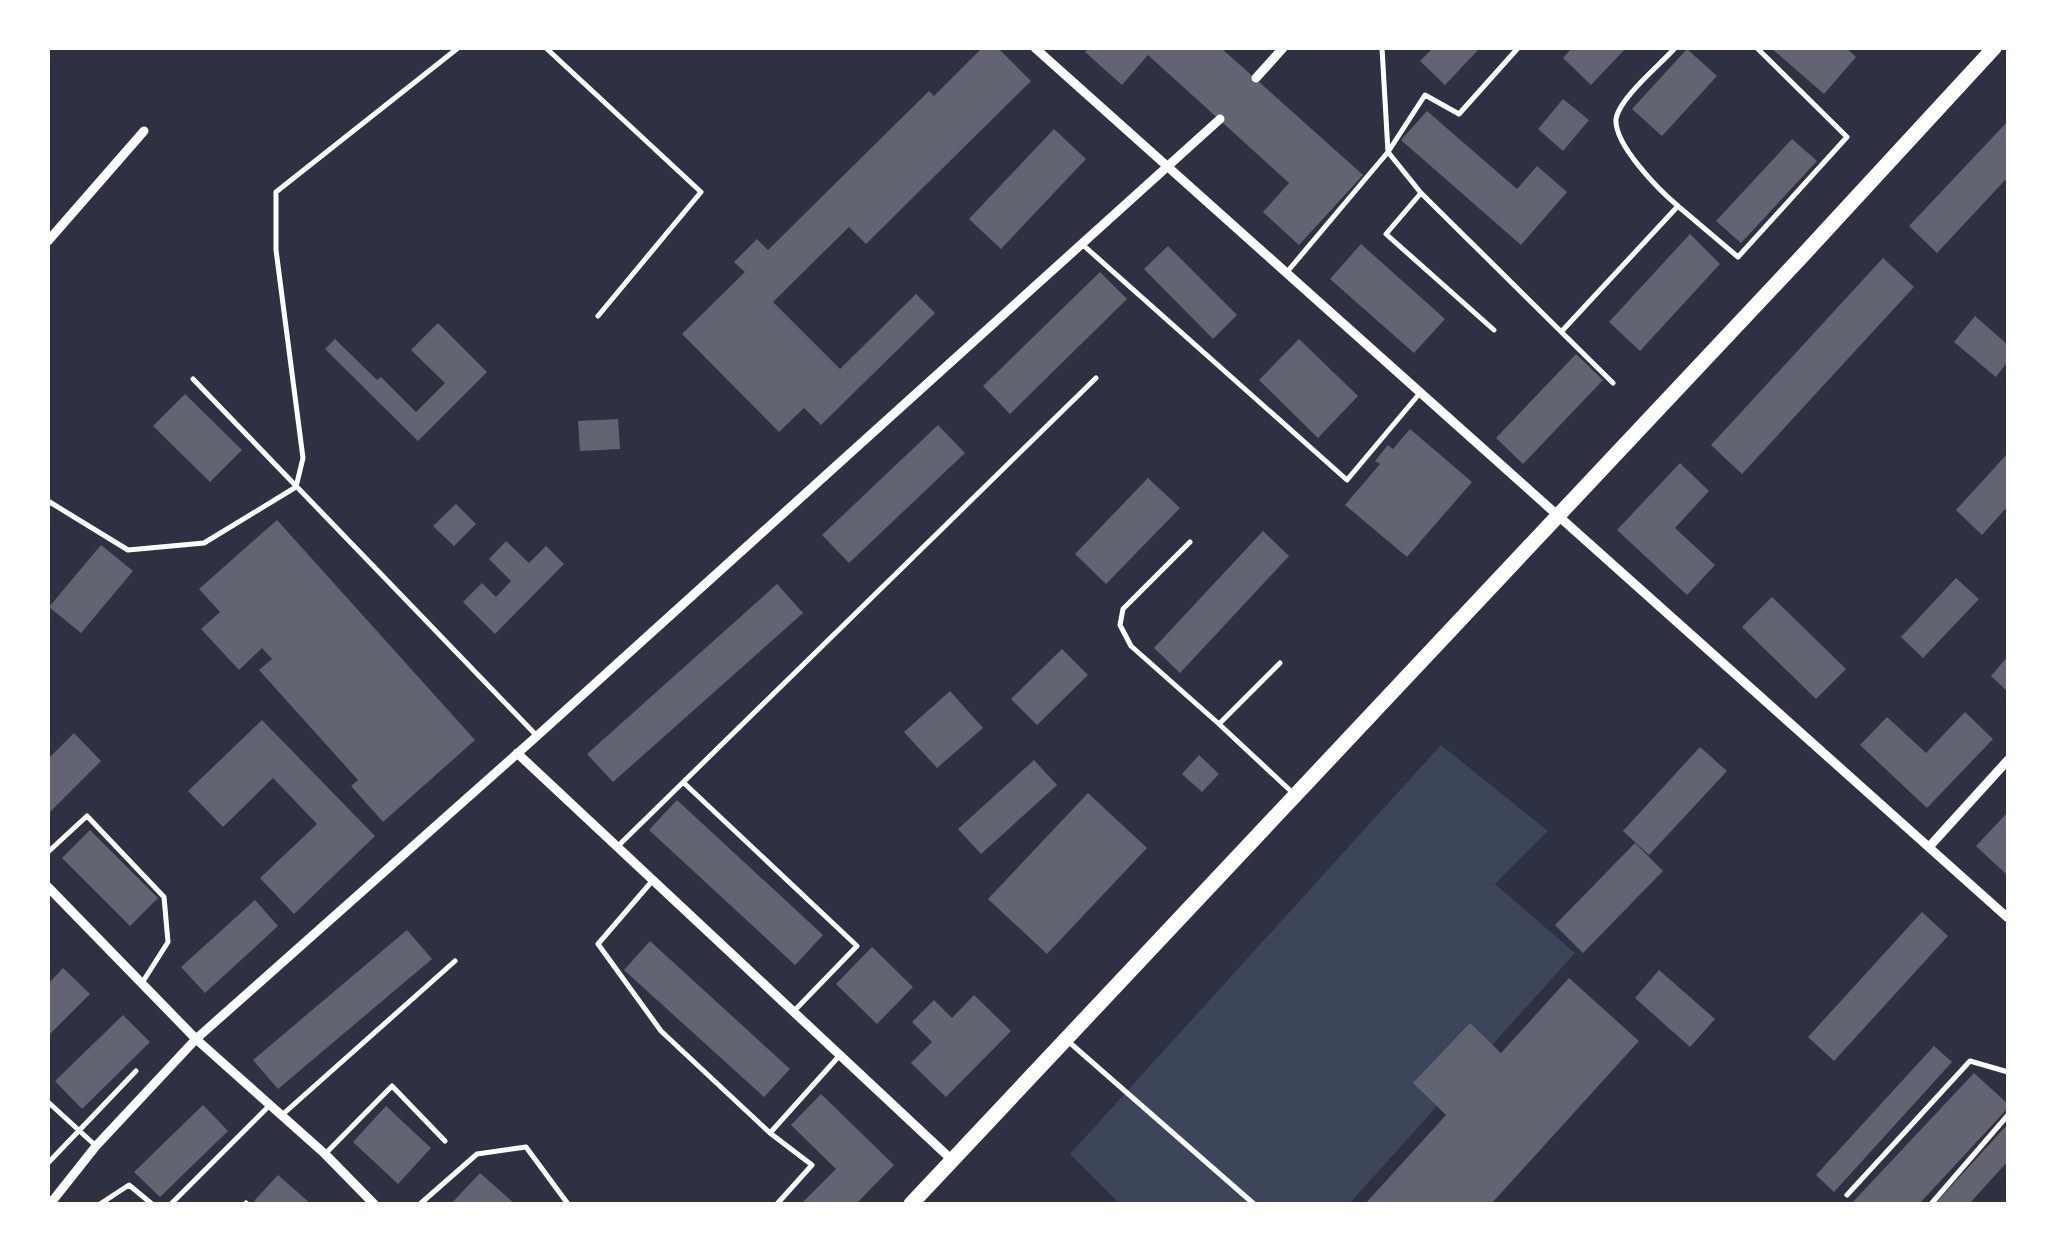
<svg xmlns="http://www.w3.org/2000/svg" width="2056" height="1252" viewBox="0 0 2056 1252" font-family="Arial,sans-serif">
  <rect width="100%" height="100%" fill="#2d3142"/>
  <!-- green -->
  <path fill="#3c4559" d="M1441,745L1548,831L1495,884L1575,953L1349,1204H1120L1070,1154Z"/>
  <!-- building -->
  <path fill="#626471" d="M982,48H998L1031,81L866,244L849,227L773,302L840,369L916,294L935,313L821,425L804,408L779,432L682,334L745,272L734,262L757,239L768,250L929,91L934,96Z
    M1089,48H1221L1363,175L1299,245L1263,212L1289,183L1148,55L1122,85L1085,52Z
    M1433,48H1480L1445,85L1420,61Z
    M1572,48H1626L1591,85L1563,58Z
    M1771,48H1846L1856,57L1824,94Z
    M1687,49L1717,76L1662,136L1632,109Z
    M1563,99L1589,120L1563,151L1538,129Z
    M1427,111L1517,189L1537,166L1567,192L1521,245L1401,140Z
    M2008,121V177L1937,253L1909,226Z
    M1054,129L1086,159L1001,249L969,219Z
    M1792,139L1817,161L1741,243L1716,221Z
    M1690,234L1720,264L1640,351L1609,322Z
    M1361,244L1445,319L1414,353L1330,279Z
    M1168,246L1237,315L1213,339L1144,269Z
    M1883,258L1914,287L1742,474L1711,445Z
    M1100,272L1127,299L1010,414L983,386Z
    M1975,316L2008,345V361L1996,377L1954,342Z
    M438,323L487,372L418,441L325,349L335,339L377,380L381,377L416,412L445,383L411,350Z
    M1299,339L1358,396L1318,438L1259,380Z
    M1576,354L1603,380L1523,464L1496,438Z
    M185,394L242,450L210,482L153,426Z
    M618,419L620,449L580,451L578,421Z
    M938,425L965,453L849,563L822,535Z
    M1410,429L1472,482L1407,557L1345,505L1380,464L1375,461L1388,445L1393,449Z
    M2008,453V506L1982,535L1956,510Z
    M1680,463L1709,491L1675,528L1715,565L1687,595L1617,530Z
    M1148,478L1180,508L1106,584L1075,554Z
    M456,504L476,524L454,546L433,526Z
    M277,520L475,740L383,822L351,786L358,780L259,670L272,659L262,648L239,670L201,629L220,612L199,589Z
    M1263,531L1289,556L1180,673L1154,648Z
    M506,541L529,563L546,546L564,564L495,634L463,602L482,583L496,597L511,581L489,559Z
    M101,545L133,571L81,633L49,607Z
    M1956,578L1979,599L1923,658L1901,637Z
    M777,584L803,613L613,782L587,754Z
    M1772,597L1846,669L1816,699L1742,627Z
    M1062,649L1088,675L1037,725L1011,699Z
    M2008,656V692L1991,676Z
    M950,691L983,728L937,768L904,732Z
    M1965,712L1993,739L1927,808L1860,745L1887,717L1926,753Z
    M262,720L375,836L294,914L260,878L317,824L273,778L223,827L188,791Z
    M74,733L101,761L48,814V759Z
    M1700,747L1727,771L1649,855L1623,831Z
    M1199,755L1219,774L1202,792L1182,774Z
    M1034,760L1057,785L981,854L958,829Z
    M1088,793L1147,848L1047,954L988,899Z
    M677,800L823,935L795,965L649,830Z
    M2008,812V871L2006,874L1976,846Z
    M90,830L158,898L130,926L62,858Z
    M1635,843L1663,871L1583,953L1555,925Z
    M255,900L278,926L205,993L181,967Z
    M1922,912L1948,936L1834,1061L1808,1037Z
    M407,930L432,959L278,1089L253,1060Z
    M650,941L790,1069L764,1097L624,970Z
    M872,947L913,987L877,1024L836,984Z
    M63,968L90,994L50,1034L48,984Z
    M1659,970L1715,1019L1690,1047L1635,998Z
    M1569,978L1639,1041L1491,1204H1365L1446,1115L1413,1083L1470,1023L1501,1053Z
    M974,995L1011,1031L946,1097L911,1063L932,1042L912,1022L934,1000L952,1018Z
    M123,1015L150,1042L82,1109L55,1081Z
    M1934,1046L1952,1062L1834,1192L1816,1175Z
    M1974,1073L2008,1104V1108L1919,1204H1851Z
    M821,1094L894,1165L856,1204H801L836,1169L791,1125Z
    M203,1105L228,1131L160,1197L134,1172Z
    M386,1106L431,1148L398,1184L353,1142Z
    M2005,1127L2008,1130V1161L1969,1204H1935Z
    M480,1173L515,1204H451Z
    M278,1175L311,1204H257L254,1201Z"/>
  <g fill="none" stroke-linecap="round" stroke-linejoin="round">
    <!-- service -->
    <path stroke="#fff" stroke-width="5" d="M546,48L701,192L598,316
      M1421,193L1613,383
      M1679,207L1738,257L1847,137L1757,48
      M1083,245L1347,480L1420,393
      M1287,272L1388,152L1382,48
      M1494,330L1386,234L1421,193L1388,152L1425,95L1459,114L1518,48
      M1562,331L1678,206C1660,191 1614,145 1616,119C1619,98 1661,64 1675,48
      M193,379L537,736
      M48,501L128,550L204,543L296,487L303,458L276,250V192L458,48
      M1190,542L1123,609L1120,625L1131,646L1219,724
      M1280,663L1219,724L1294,794
      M684,783L857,946L795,1010
      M617,847L1096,378
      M48,852L87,816L164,897L168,942L142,983
      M653,880L598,944L661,1031L770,1133L812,1165L777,1204
      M1069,1042L1254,1204
      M48,1102L96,1146
      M282,1115L455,961
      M770,1133L840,1055
      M325,1154L392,1086L445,1141
      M48,1163L136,1071
      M1847,1195L1970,1061L2008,1072
      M246,1203L247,1204
      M100,1204L129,1185L152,1204
      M171,1204L268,1107
      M420,1204L477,1154L526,1147L568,1204
      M1931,1204L2008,1115"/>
    <!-- minor -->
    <path stroke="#fff" stroke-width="9" d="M1035,48L2008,918
      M1256,78L1283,48
      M48,241L144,131
      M517,753L952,1160
      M1929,847L2008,760
      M48,887L196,1039L325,1154L374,1204
      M50,1204L96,1146L196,1039L537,736L1220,119"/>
    <!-- primary -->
    <path stroke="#fff" stroke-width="15" d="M911,1204L1805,253L1994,48"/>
  </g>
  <!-- border -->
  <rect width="2056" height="1252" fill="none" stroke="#ffffff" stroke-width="100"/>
</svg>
